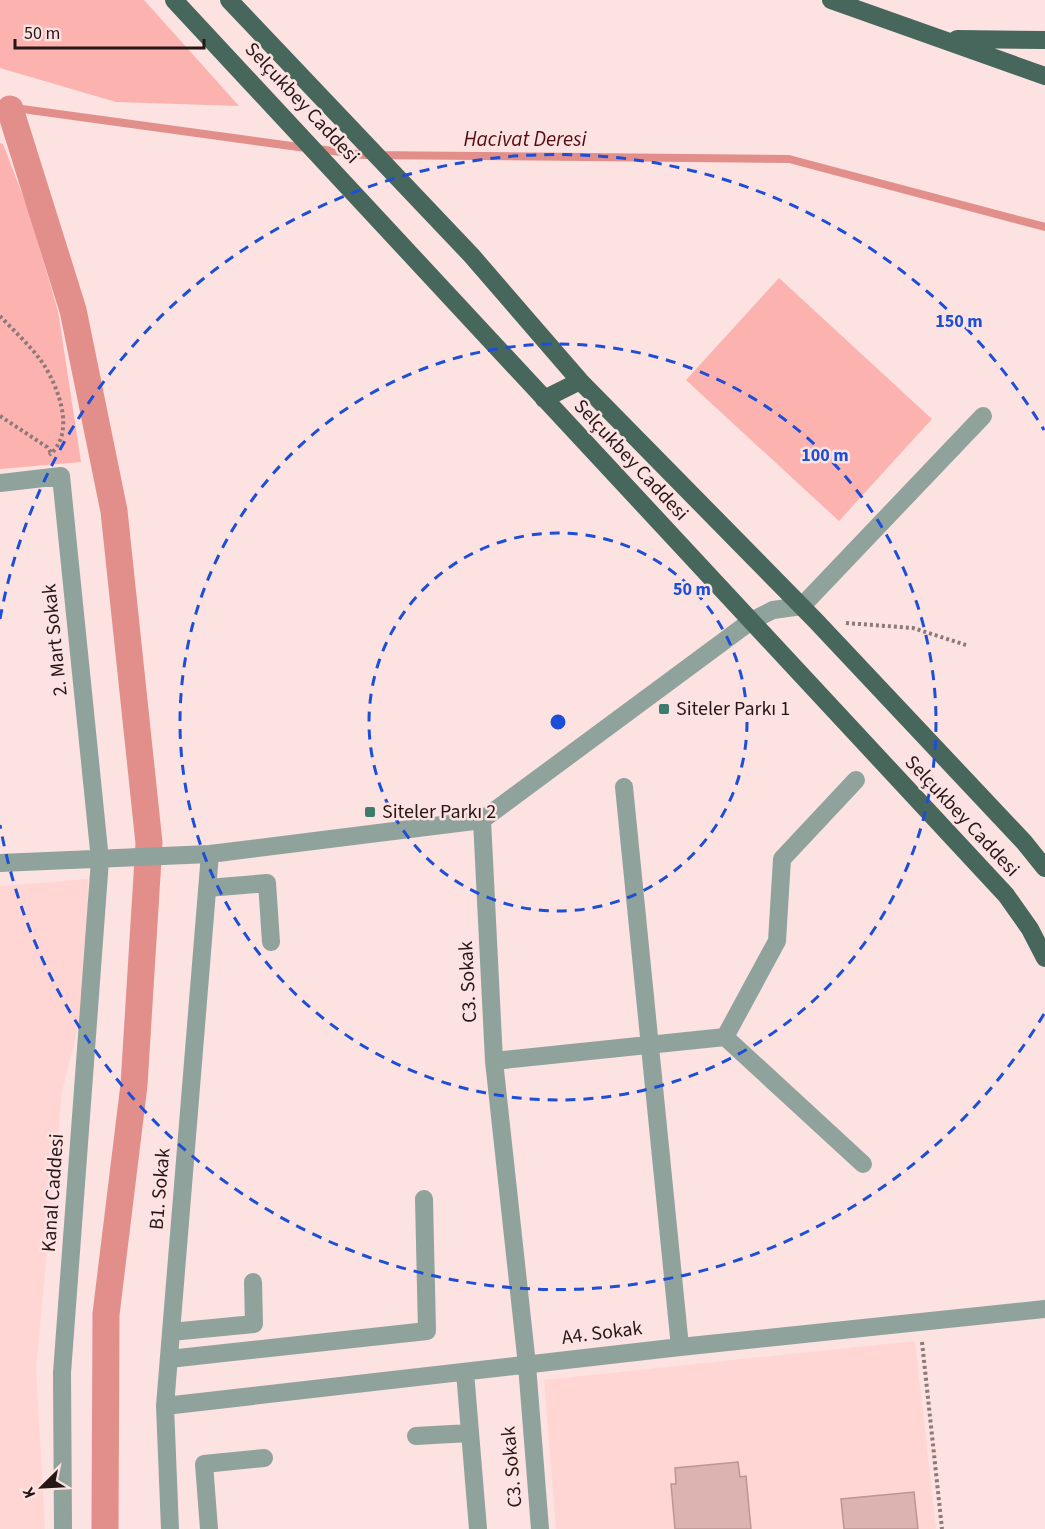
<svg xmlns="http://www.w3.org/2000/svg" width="1045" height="1529" viewBox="0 0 1045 1529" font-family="'Source Sans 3',sans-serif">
  <rect width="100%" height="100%" fill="#fce2e0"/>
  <!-- built -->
  <path fill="#ffd6d3" d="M88,879L87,990L62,1092L36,1368L45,1529H0V886Z
    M915,1341L936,1529H556L544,1380Z"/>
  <!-- green -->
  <path fill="#fcb3b0" d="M0,0H144L239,106L116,102L0,68Z
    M0,143L3,144L28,209L58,311L81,462L0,469Z
    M779,278L932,419L839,521L686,380Z"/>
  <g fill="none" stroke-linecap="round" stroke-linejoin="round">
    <!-- stream -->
    <path stroke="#e28f8b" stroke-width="8" d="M0,106L306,148
      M318,149L364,155L789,159L1045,227"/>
    <!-- canal -->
    <path stroke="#e28f8b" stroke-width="27" d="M10,109L73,310L114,511L149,843L134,1085L106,1314L105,1529"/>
  </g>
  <!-- building -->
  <path fill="#dcb3b0" stroke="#bd9593" stroke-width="1.5" d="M738,1462L740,1477L746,1476L751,1529H675L671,1484H676L675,1468Z
    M914,1492L918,1529H844L841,1499Z"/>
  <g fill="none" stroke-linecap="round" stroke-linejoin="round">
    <!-- path -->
    <path stroke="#8d7977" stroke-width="4" stroke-dasharray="3 3" stroke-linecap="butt" d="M0,316C14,331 32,347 44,365C59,389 76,434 49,455
      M0,416L47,447L52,454
      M846,623L913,628L966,645
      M922,1342L942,1529"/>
    <!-- minor -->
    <path stroke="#90a29c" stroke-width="18" d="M0,483L61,476L100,860L62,1373L63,1529
      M624,787L680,1347
      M0,863L210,854L482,820
      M208,888L267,883L271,942
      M725,1037L777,941L782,859L856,780
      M494,1061L725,1037L863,1164
      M171,1332L254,1324L253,1282
      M169,1359L427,1331L424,1199
      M465,1372L478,1529
      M165,1406L680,1347L1045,1309
      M416,1436L470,1433
      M170,1529L165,1406L210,854
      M209,1529L204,1464L264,1458
      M540,1529L527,1365L494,1061L482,820L751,621L773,610L802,606L983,416"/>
    <!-- major -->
    <path stroke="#47675d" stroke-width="18" d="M174,0L1006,895L1030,929L1045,958
      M229,0L472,256L580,381L815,620L1024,842L1045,868
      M831,0L1045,76
      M957,39L1045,40
      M544,399L580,381"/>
  </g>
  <!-- distance rings -->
  <g fill="none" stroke="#1d4ed8" stroke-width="3" stroke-dasharray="10 8">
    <circle cx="558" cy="722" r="189"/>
    <circle cx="558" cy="722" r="378"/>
    <path d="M1044 1014A567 567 0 0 1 0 825M0 619A567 567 0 0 1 1044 430"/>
  </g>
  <!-- markers -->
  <g fill="#3c7c6a" stroke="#fce2e0" stroke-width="2">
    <rect x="658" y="703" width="12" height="12" rx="3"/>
    <rect x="364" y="806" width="12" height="12" rx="3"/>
  </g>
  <g text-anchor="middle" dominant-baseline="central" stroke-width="5" stroke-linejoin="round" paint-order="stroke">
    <!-- street labels -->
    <g font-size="20" fill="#261716" stroke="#fce2e0">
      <text transform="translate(302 103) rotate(47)">Selçukbey Caddesi</text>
      <text transform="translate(631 460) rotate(47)">Selçukbey Caddesi</text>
      <text transform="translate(55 640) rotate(-96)">2. Mart Sokak</text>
      <text transform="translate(962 816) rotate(47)">Selçukbey Caddesi</text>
      <text transform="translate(468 982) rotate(-93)">C3. Sokak</text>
      <text transform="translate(160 1189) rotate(-85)">B1. Sokak</text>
      <text transform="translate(53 1193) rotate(-86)">Kanal Caddesi</text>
      <text transform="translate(602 1333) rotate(-7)">A4. Sokak</text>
      <text transform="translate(512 1467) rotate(-95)">C3. Sokak</text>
    </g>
    <!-- poi labels -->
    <g font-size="20" fill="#261716" stroke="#fce2e0" text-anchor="start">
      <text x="676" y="709">Siteler Parkı 1</text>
      <text x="382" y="812">Siteler Parkı 2</text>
    </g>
    <!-- water labels -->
    <g font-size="21" font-style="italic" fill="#550a11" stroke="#fce2e0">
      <text x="525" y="139">Hacivat Deresi</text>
    </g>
  </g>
  <circle cx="558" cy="722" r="9" fill="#1d4ed8" stroke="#fce2e0" stroke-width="3"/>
  <g font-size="18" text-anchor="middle" font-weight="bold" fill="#1d4ed8" stroke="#fce2e0" stroke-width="5" stroke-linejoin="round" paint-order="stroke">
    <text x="959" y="327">150 m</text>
    <text x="825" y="461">100 m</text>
    <text x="692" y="595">50 m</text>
  </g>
  <!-- north arrow -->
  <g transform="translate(42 1487) rotate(246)" stroke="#fce2e0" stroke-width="4.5" paint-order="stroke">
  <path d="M0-4.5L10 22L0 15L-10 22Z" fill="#261716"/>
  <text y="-9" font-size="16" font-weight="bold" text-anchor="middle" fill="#261716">K</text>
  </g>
  <!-- scale -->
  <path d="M15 39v9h189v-9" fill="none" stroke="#261716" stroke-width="3"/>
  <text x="24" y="39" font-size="18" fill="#261716" stroke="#fce2e0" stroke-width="4.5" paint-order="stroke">50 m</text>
</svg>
